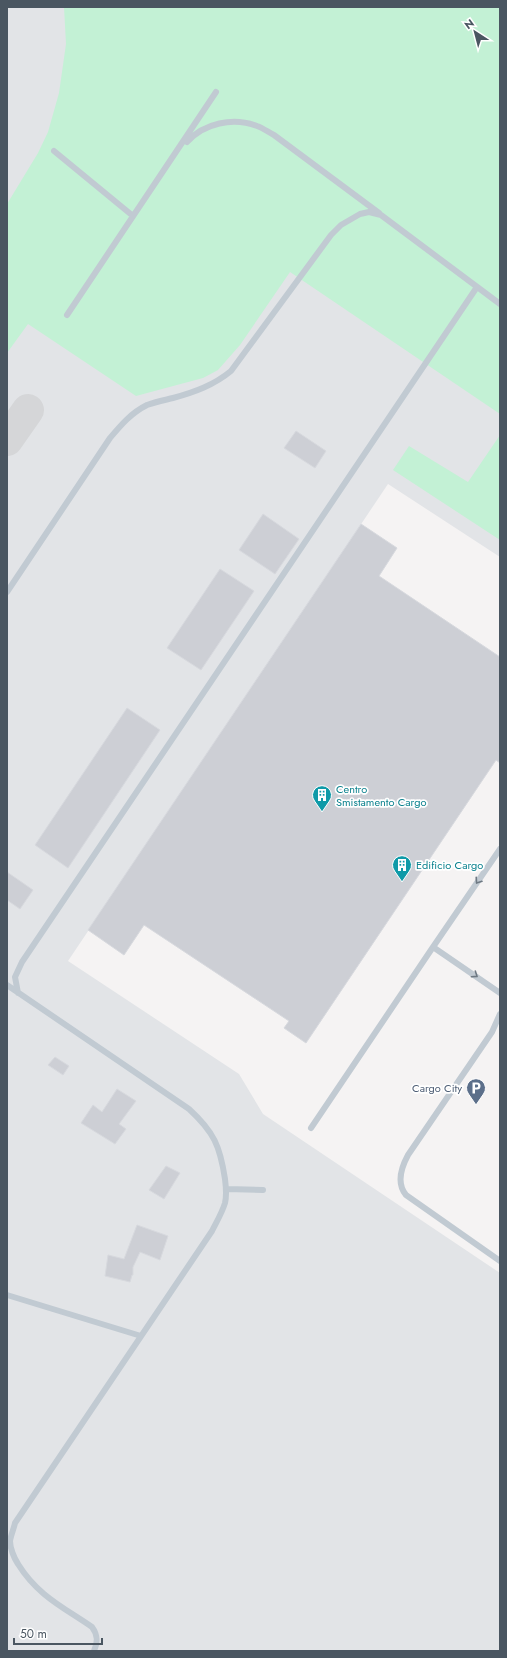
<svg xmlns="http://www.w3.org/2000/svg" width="507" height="1658" viewBox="0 0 507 1658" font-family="Jost,sans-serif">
  <rect width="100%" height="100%" fill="#f5f3f3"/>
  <!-- airport -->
  <path fill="#e2e4e7" d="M7,7H500V557L388,484L68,961L239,1074L263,1114L500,1273V1651H7Z"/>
  <!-- green -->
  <path fill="#c3f1d5" d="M64,7H500V414L290,272L240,345L218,370L203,378L136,396L28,324L7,353V204L38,153L48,132L59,93L66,44Z
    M500,435V540L393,470L409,446L468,482Z"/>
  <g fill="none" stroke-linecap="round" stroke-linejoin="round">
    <!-- taxiway -->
    <path stroke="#d5d6d8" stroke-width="32" d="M7,440L28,410"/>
  </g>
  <!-- building -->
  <path fill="#cdcfd5" stroke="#d7d9de" d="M296,431L326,451L315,468L284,448Z
    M263,514L299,539L275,574L239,550Z
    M361,524L397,548L379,576L500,657V763L496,760L306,1043L284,1028L289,1021L144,925L124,955L88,930Z
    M220,569L254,591L201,670L167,648Z
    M127,708L160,730L68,868L35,845Z
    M7,872L33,890L20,909L7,900Z
    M55,1057L69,1066L63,1075L48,1065Z
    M117,1089L136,1101L119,1124L126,1129L115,1144L81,1123L93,1105L102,1112Z
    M166,1166L180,1173L164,1199L149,1190Z
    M137,1225L168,1236L160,1260L140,1252L133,1267V1275H132L130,1282L105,1276L108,1255L124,1259Z"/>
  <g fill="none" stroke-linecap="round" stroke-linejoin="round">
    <!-- service -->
    <path stroke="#c1cad2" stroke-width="6" d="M187,142C204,123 233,117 257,126C263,128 268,132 274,135L379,213
      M54,151L133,216
      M67,315L216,92
      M7,592L110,438C121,425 131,413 147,405C155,402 165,400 173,398C195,392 214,385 231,371L331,235L341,225L360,214L369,212L381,215L500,304
      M500,849L433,947L500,993
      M7,985L189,1109C214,1132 220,1146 225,1179C226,1187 227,1195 225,1203C222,1213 216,1223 212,1231L15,1523C14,1528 11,1535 10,1541C10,1548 14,1558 18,1564C38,1596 63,1607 92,1627C98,1635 98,1642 94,1651
      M18,993L15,977L22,962L477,287
      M500,1014L492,1032L408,1155C401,1168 396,1183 406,1195L500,1261
      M311,1128L433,947
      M227,1189L263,1190
      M7,1295L141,1336"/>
  </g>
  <!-- one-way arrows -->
  <defs><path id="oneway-chevron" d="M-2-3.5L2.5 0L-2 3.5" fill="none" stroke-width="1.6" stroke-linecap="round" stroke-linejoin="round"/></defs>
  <g stroke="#6e7983">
    <use href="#oneway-chevron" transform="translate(478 881) rotate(124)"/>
    <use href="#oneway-chevron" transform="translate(475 975) rotate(34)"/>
  </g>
  <!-- icons -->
  <defs>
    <g id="building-pin" transform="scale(1)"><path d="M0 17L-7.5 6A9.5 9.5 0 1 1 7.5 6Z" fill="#0f9aa8" stroke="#fff"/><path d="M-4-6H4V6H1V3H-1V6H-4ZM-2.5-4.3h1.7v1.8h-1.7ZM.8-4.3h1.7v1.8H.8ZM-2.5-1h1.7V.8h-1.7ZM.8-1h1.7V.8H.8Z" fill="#fff"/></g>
    <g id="parking-pin" transform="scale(1)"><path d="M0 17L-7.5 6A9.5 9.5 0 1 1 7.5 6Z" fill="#5c6f8a" stroke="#fff"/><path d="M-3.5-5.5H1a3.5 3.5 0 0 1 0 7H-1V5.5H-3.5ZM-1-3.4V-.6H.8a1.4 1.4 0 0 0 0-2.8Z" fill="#fff"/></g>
  </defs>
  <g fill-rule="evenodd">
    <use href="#building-pin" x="322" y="795"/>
    <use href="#building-pin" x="402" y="865"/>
    <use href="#parking-pin" x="476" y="1088"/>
  </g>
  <g text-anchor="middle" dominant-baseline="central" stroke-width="3.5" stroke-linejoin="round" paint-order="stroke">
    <!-- culture labels -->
    <g font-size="11" fill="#0d838f" stroke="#fff" text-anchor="start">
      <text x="336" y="789">Centro<tspan x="336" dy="13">Smistamento Cargo</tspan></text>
      <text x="416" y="865">Edificio Cargo</text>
    </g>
    <!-- service labels -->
    <g font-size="11" fill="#4e5e75" stroke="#fff" text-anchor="end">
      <text x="462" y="1088">Cargo City</text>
    </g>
  </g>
  <!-- border -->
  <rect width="507" height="1658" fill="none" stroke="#4a5661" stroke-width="16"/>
  <!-- north arrow -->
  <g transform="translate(475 32) rotate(324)" stroke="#ffffff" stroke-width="3" paint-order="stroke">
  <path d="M0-3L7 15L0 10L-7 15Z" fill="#4a5661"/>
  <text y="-6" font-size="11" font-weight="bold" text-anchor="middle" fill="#4a5661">N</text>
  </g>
  <!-- scale -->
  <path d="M14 1638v6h88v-6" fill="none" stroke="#4a5661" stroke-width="2"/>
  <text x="20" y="1638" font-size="12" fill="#4a5661" stroke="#ffffff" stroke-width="3" paint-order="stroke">50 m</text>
</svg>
